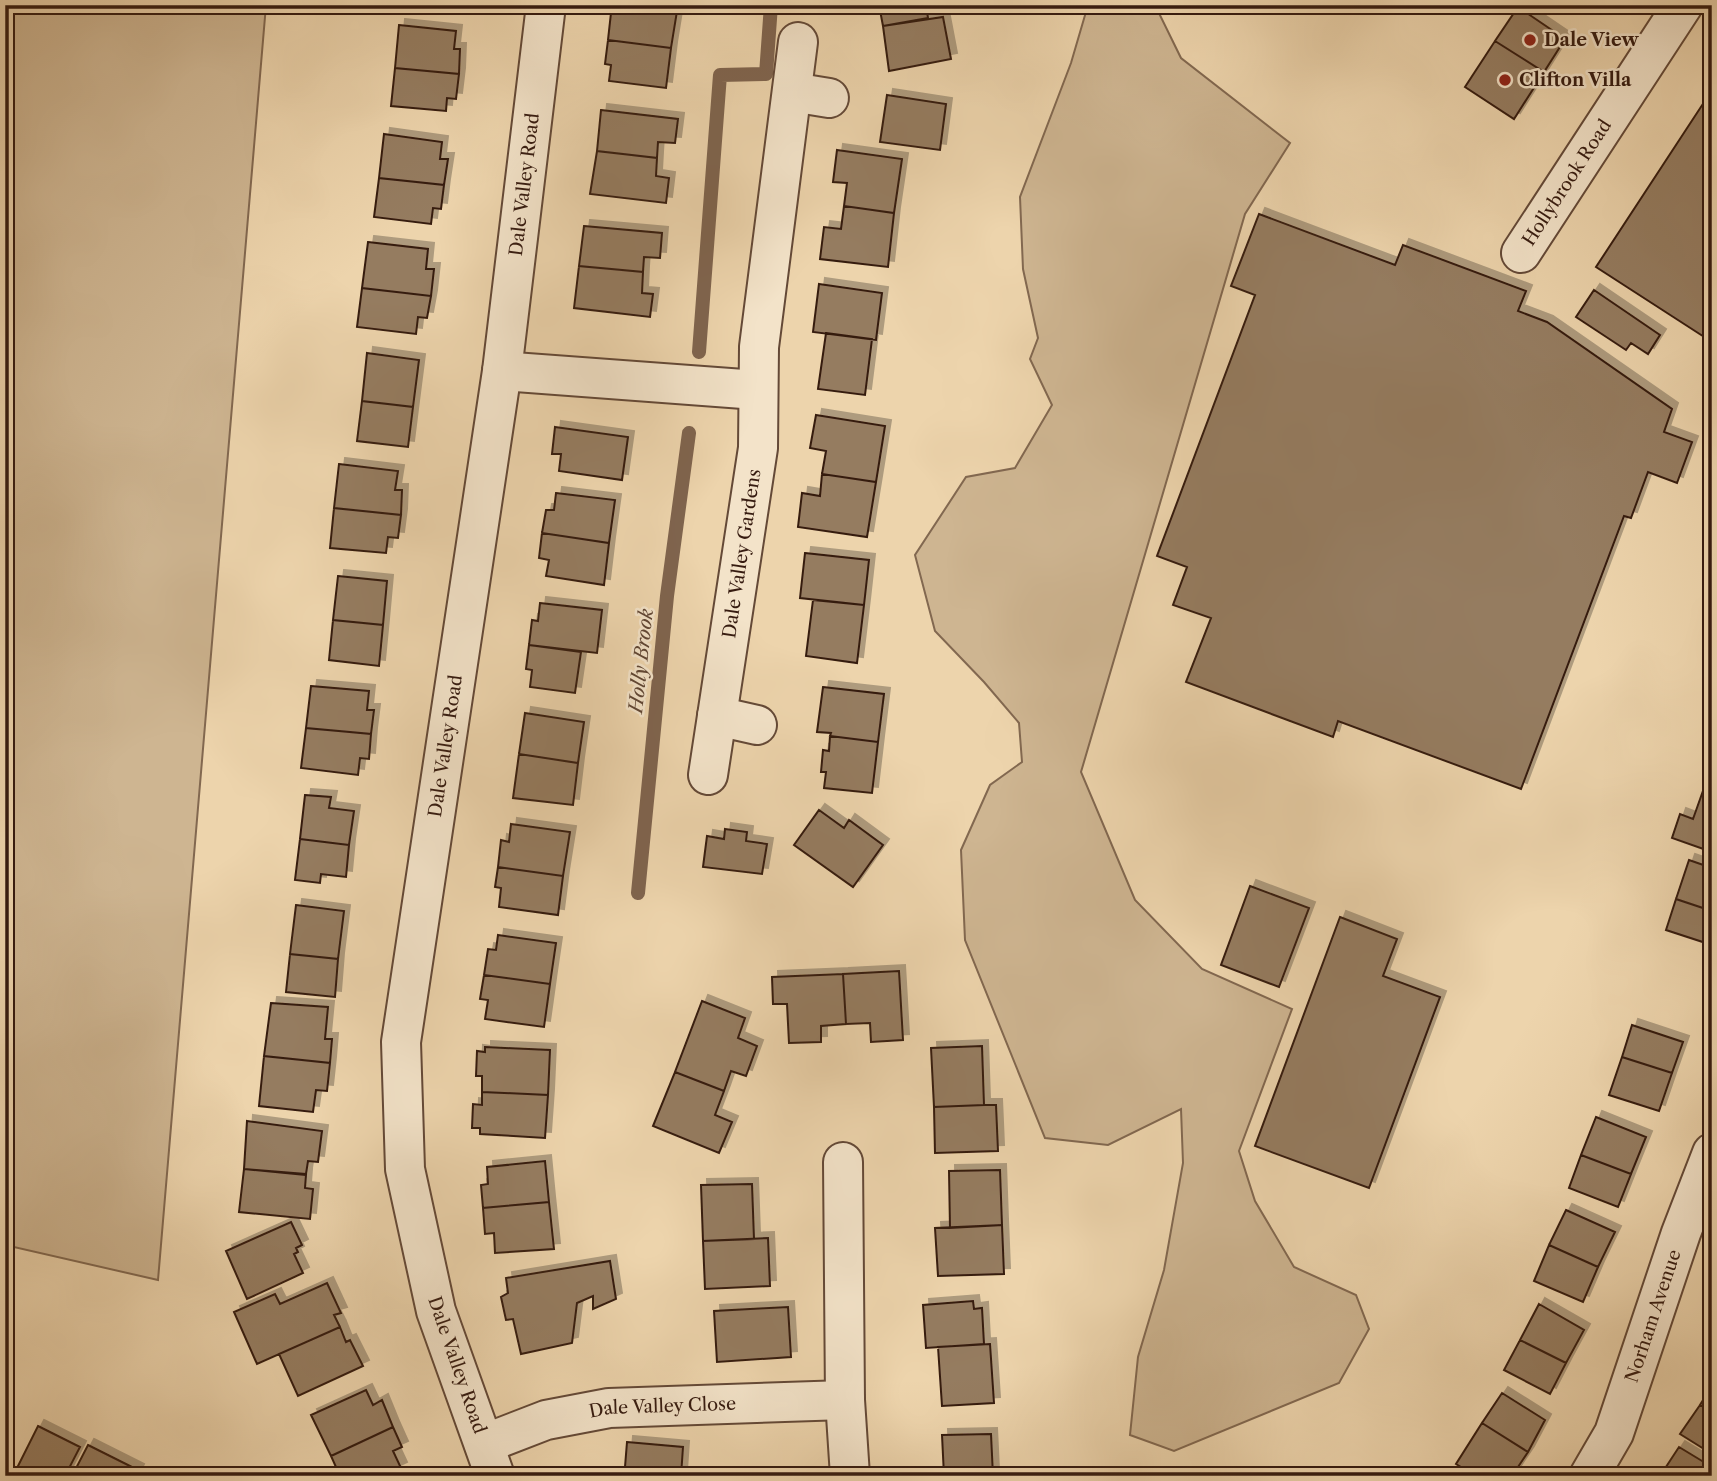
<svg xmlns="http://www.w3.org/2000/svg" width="1717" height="1481" viewBox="0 0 1717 1481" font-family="'Libre Caslon Text',serif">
  <defs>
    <filter id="shadow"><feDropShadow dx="6" dy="-6" stdDeviation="0" flood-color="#0004"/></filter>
  </defs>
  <rect width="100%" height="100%" fill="#edd4ac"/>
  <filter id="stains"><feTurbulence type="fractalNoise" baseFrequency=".00286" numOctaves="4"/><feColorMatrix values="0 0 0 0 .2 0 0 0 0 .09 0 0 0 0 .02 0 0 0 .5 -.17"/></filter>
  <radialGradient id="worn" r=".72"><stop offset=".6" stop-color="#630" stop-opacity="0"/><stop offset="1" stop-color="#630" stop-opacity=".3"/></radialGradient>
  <!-- green -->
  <path fill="#ceb591" stroke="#826850" stroke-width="2" d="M5,5H266L158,1280L5,1245Z
    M1088,5H1155L1181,58L1290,143L1245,214L1081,772L1135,900L1202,969L1292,1009L1239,1151L1255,1201L1294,1267L1356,1295L1369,1329L1339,1383L1174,1451L1130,1435L1138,1357L1164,1270L1183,1163L1181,1109L1108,1145L1045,1138L965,940L961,850L990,785L1022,762L1019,723L984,682L935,631L915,555L966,477L1015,468L1052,405L1030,359L1038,338L1023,269L1020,197L1071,63Z"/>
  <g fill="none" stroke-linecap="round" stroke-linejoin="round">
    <!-- stream -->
    <path stroke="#7f644e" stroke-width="14" d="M699,352L720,75L766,74L771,5
      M638,893L667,596L689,433"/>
  </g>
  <!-- building -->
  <path fill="#957b61" stroke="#361b10" stroke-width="2" filter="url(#shadow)" d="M620,5H678L671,48L608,40L611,13L618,14Z
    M879,5H926L928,18L883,26Z
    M1518,7L1565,39L1544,72L1495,41Z
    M943,17L951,59L889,71L883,26Z
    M399,25L456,31L454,49H460L459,74L395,68Z
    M608,40L671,48L666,88L609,81L611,65L605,64Z
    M1495,41L1544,72L1514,119L1465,87Z
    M395,68L459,74L456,99L447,98L446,111L391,106Z
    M1712,90V342L1596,267Z
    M887,95L946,104L940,150L880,142Z
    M601,110L678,119L675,143L658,142L657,158L597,151Z
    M384,134L442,142L440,159H448L444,185L379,178Z
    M837,150L902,159L894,213L844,206L847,183L833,182Z
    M597,151L657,158L656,176L669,178L666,203L590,194Z
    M379,178L444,185L441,209L433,208L431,224L374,217Z
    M844,206L894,213L888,267L820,259L824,227L841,229Z
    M1259,214L1395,265L1403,245L1526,291L1518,311L1547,322L1672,409L1664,432L1692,442L1677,483L1648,472L1631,518L1624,516L1521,789L1338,721L1333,737L1186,682L1211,618L1173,605L1187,567L1157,556L1255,295L1231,286Z
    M584,226L662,233L660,258L644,257L643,272L579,266Z
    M368,242L428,249L426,269H434L431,296L362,288Z
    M579,266L643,272L642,293L653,294L650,317L574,308Z
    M819,284L882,293L876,340L813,332Z
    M362,288L431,296L427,318L418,317L416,334L357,327Z
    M1594,290L1660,335L1648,354L1631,343L1626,350L1576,317Z
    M826,333L872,339L865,395L818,389Z
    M367,353L419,360L413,407L362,401Z
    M362,401L413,407L408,447L357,441Z
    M816,415L885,426L876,482L822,474L826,451L810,448Z
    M555,427L628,437L622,480L559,471L561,454H552Z
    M339,464L398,471L395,490H402L401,515L334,508Z
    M822,474L876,482L867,537L798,527L802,493L820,496Z
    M556,493L615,500L609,543L542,533L546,510H554Z
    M334,508L401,515L398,538L388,537L386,553L330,548Z
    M542,533L609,543L604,585L546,576L549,560L539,558Z
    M805,553L869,560L864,605L800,598Z
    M338,576L387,581L383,625L333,620Z
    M813,600L864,605L857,663L806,656Z
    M540,603L602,610L597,653L529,645L532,620L538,621Z
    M333,620L383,625L379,666L329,660Z
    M529,645L581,652L575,693L530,687L532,670L526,669Z
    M311,686L369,691L367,710H374L371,734L306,728Z
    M823,687L884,694L878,742L830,736L831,733L817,732Z
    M525,713L584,722L578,763L519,754Z
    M306,728L371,734L369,759L360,758L358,775L301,768Z
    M830,736L878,742L872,793L824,788L826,772H821L823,750L829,751Z
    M519,754L578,763L573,805L513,798Z
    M1704,788L1712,791V852L1672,838L1680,814L1693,819Z
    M305,795L331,797L329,808L354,811L349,845L300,839Z
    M819,810L844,828L849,820L883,845L853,887L794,845Z
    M511,824L570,832L563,876L498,867L501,840L509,842Z
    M725,829L747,832L746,841L767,844L762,874L703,867L707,836L724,839Z
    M300,839L349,845L346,877L321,874L320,883L295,880Z
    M1689,860L1712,868V911L1676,899Z
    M498,867L563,876L558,915L499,907L501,888L495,887Z
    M1250,886L1309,908L1279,987L1221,965Z
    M1676,899L1712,911V945L1666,930Z
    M296,905L344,911L338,959L290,954Z
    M1340,917L1397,939L1383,976L1440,997L1369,1188L1255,1146Z
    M498,935L556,943L550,984L484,975L488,949L496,950Z
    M290,954L338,959L335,997L286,992Z
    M899,971L903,1040L871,1042L870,1023L846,1024L843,974Z
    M843,974L846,1024L821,1026V1042L789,1043L787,1004H773L772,977Z
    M484,975L550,984L544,1027L485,1019L488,1000L480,999Z
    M702,1001L745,1018L738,1038L757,1046L746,1076L731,1071L724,1091L675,1072Z
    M271,1003L328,1007L325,1039H332L330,1063L264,1056Z
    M1632,1025L1683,1042L1672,1073L1622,1057Z
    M982,1046L984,1105L934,1107L931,1048Z
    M485,1047L550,1050L548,1095L482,1092V1076H476L477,1051L485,1052Z
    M264,1056L330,1063L327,1091L316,1090L313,1112L259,1106Z
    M1622,1057L1672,1073L1659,1111L1609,1095Z
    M675,1072L724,1091L715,1115L732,1122L719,1153L653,1126Z
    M482,1092L548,1095L545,1138L480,1134V1128H472L473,1104L482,1105Z
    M984,1105H996L998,1151L935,1153L934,1107Z
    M1596,1117L1646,1137L1631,1174L1581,1155Z
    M247,1121L322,1131L318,1162L308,1161L306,1174L244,1169Z
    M1581,1155L1631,1174L1618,1207L1569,1188Z
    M545,1161L549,1202L483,1208L481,1185L488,1184L487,1167Z
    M244,1169L306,1175L305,1188L313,1189L310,1219L239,1212Z
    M1000,1170L1002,1225L950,1228L949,1171Z
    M752,1184L754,1239L703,1241L701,1185Z
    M549,1202L554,1249L495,1253L494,1233L485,1234L483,1208Z
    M1566,1210L1615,1232L1598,1267L1549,1245Z
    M291,1222L302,1245L296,1248L298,1252L294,1254L303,1273L247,1299L226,1251Z
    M1002,1225L1004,1274L938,1276L935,1228Z
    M768,1238L770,1286L705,1289L703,1241Z
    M1549,1245L1598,1267L1583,1302L1534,1281Z
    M610,1261L616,1299L593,1309V1296L577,1303L572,1343L521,1354L513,1319L506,1320L501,1297L508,1293L506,1278Z
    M327,1283L341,1313L334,1315L340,1327L257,1364L234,1312L275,1294L280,1304Z
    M973,1301L974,1309L982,1308L984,1344L926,1348L923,1305Z
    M1539,1304L1584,1330L1566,1363L1520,1340Z
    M788,1307L791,1357L717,1362L714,1311Z
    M340,1327L346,1342L350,1340L363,1366L298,1396L279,1354Z
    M1520,1340L1566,1363L1550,1394L1504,1370Z
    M990,1344L994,1403L942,1406L938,1347Z
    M1712,1386V1412L1700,1405Z
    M366,1390L373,1405L382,1400L393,1427L331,1456L311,1415Z
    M1502,1393L1545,1420L1528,1452L1482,1423Z
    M1700,1405L1712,1412V1454L1680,1434Z
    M1482,1423L1528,1452L1512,1476H1488L1483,1472L1476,1476L1456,1464Z
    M38,1426L80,1447L65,1476H13Z
    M393,1427L402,1447L393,1451L401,1468L384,1476H340L331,1456Z
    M991,1434L993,1476H944L942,1435Z
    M627,1442L683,1447L681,1476H620L621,1467H625Z
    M88,1445L138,1470L135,1476H72Z
    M1679,1447L1712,1467V1476H1666L1662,1473Z"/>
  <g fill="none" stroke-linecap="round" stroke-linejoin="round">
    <!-- street casing -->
    <g stroke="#644937" stroke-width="42">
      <g id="street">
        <path d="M792,92L829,98"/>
        <path id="s1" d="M1521,253L1683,5"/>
        <path d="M502,371L757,390"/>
        <path d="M717,716L757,725"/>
        <path id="s2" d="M708,775L758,448L759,347L798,42"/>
        <path d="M843,1162L845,1400L850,1476"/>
        <path id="s3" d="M484,1444L546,1420L609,1408L845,1400"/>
        <path id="s4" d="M495,1476L436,1311L405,1169L401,1042L502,371L546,5"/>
        <path id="s5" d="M1589,1476L1614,1433L1681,1233L1712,1153"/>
      </g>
    </g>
    <!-- street -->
    <use href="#street" stroke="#f3e3c9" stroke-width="38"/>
  </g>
  <!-- markers -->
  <g fill="#8f2418" stroke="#f3e3c9" stroke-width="2.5">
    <circle cx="1530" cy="40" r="7"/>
    <circle cx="1505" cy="80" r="7"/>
  </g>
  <g text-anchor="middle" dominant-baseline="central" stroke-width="5" stroke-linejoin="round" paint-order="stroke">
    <!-- poi labels -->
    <g font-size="18" font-weight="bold" fill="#361b10" stroke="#f3e3c9" text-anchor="start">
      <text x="1544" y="40">Dale View</text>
      <text x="1519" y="80">Clifton Villa</text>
    </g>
    <!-- street labels -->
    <g font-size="18" fill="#361b10" stroke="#f3e3c9">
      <text stroke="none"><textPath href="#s1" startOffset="84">Hollybrook Road</textPath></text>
      <text stroke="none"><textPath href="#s4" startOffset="1314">Dale Valley Road</textPath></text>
      <text stroke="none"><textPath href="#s2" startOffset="224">Dale Valley Gardens</textPath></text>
      <text stroke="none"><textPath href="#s4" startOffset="747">Dale Valley Road</textPath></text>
      <text stroke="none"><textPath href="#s5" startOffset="173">Norham Avenue</textPath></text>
      <text transform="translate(457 1365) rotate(71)">Dale Valley Road</text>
      <text stroke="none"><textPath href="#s3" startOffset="184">Dale Valley Close</textPath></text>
    </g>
    <!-- water labels -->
    <g font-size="19" font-style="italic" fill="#604634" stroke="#f3e3c9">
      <text transform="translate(641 661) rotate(-84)">Holly Brook</text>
    </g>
  </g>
  <!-- margin -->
  <rect width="1717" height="1481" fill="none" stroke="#edd4ac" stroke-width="28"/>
  <rect x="7" y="7" width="1703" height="1467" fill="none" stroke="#361b10" stroke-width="3.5"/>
  <rect x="14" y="14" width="1689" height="1453" fill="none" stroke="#361b10" stroke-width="2"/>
  <rect width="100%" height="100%" filter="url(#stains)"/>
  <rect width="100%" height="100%" fill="url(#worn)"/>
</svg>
